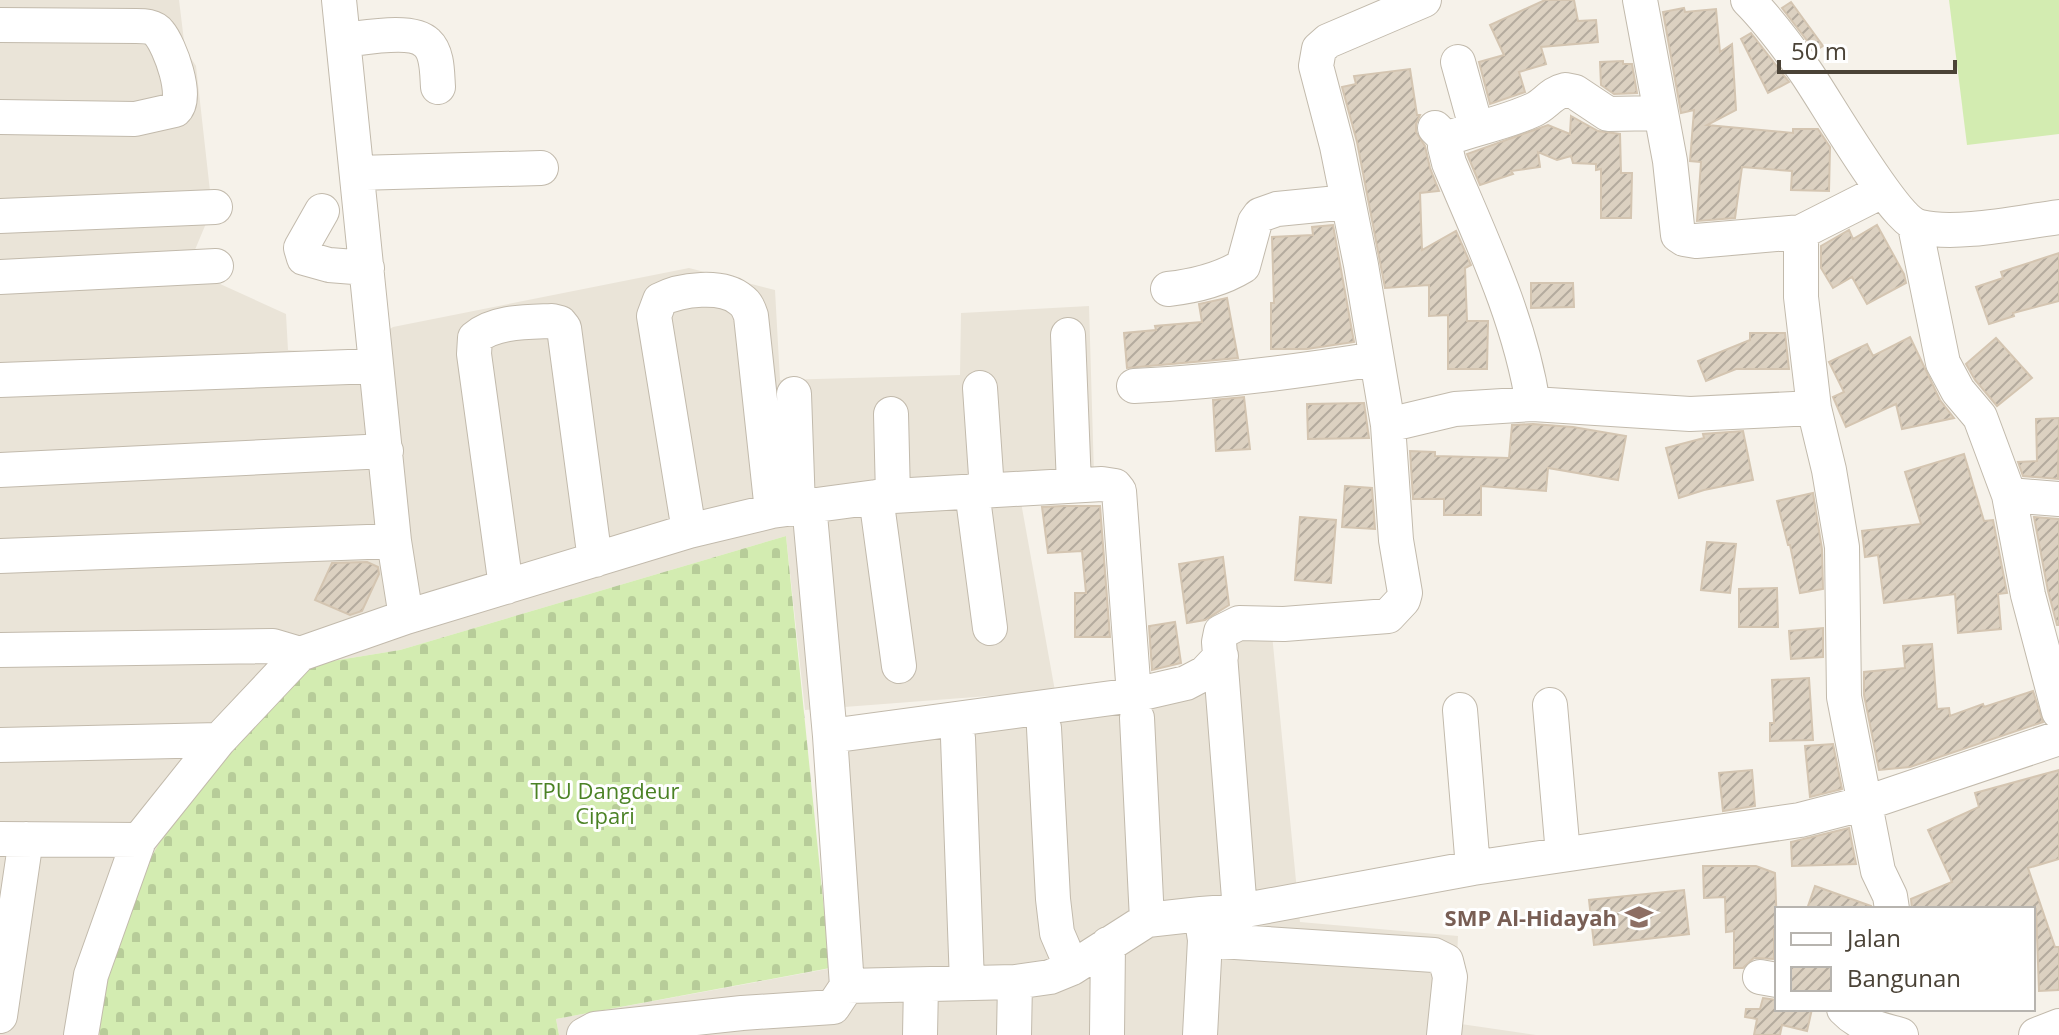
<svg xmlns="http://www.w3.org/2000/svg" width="2059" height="1035" viewBox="0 0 2059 1035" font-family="'Open Sans',sans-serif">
  <defs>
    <pattern id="cemetery-stones" width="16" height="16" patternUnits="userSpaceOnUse" patternTransform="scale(2)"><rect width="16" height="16" fill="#d3ecb1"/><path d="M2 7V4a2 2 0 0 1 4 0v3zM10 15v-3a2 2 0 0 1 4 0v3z" fill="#b7cc99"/></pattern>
    <pattern id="building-hatch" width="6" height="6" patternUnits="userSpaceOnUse" patternTransform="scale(2)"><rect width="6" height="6" fill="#dcd1c1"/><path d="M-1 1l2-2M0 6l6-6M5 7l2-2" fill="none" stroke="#b4ab9e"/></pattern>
  </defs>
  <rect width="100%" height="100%" fill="#f6f2ea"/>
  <!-- residential -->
  <path fill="#eae4d8" d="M0,0H179L185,49L196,66L212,209L187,269L286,314L288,350L352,354L393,327L689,268L775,290L780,380L960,375L961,313L1089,306L1094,475L1017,480L1055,691L805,710L786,536L400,650L289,668L91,1035H0Z
    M1271,624L1300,922L1458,936L1454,1023L1536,1035H559L556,1019L849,965L828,743L1174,697L1213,634Z"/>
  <!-- grass -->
  <path fill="#d3ecb1" d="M1949,0H2059V134L1967,145Z"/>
  <!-- cemetery -->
  <path fill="url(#cemetery-stones)" d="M786,536L830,968L556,1019L559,1035H92L108,935L210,752L289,668L400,650Z"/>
  <!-- building -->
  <path fill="url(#building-hatch)" stroke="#d4c5b1" stroke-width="2" d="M1545,0H1574L1578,21L1596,20L1598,42L1541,47L1546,64L1519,72L1525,92L1490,104L1479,62L1504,55L1490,25Z
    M1791,2L1823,46L1815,51L1782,8Z
    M1684,8L1685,12L1716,9L1720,52L1732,44L1736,110L1707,125L1793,133V129H1818L1830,147L1829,191L1791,190L1792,171L1742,167L1735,218L1697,221L1701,162L1690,161L1694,110L1681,113L1663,12Z
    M1751,33L1789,82L1768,93L1741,39Z
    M1623,61V64H1632L1637,93L1614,94L1601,85L1600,62Z
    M1410,69L1417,115H1420L1416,124V132L1425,146L1430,168L1439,191L1420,193L1422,250L1456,231L1471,265L1465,268L1467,321H1488L1487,369H1448V315L1429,316V285L1385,288L1357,142L1342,87L1356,84L1354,76Z
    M1571,116L1598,131L1620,134L1621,173H1632L1631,218H1601V169L1596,170V164L1573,163L1571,156L1557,160L1538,152L1540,167L1511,171L1513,174L1480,185L1467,154L1548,125L1570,134Z
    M1333,225L1354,342L1307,349H1271V303H1274L1272,237L1313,235L1312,227Z
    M1877,225L1904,274L1906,283L1867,304L1852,277L1833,288L1821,268V246L1849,230L1853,239Z
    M2059,253V301L2013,313L2014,316L1989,324L1976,287L2003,278L2001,272Z
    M1531,283H1573L1574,307L1531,308Z
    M1227,298L1238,358L1127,368L1124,333L1156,330L1155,326L1202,322L1199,304Z
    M1750,333H1785L1789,369H1736L1706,381L1698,361L1750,340Z
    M1910,337L1940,400L1954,418L1902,429L1896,404L1846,427L1833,397L1844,392L1829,362L1867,344L1873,356Z
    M1996,338L2032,378L1997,406L1975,380L1966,364Z
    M1244,397L1250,449L1216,451L1213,400Z
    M1364,403L1369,438L1308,439L1307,404Z
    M2059,418L2058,479L2023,476L2018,462L2037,461L2036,419Z
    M1533,424L1573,427L1626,436L1618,480L1548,468L1546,491L1481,486V515H1444V499H1413L1410,451L1435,452V456L1509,458L1512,425Z
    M1743,431L1753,480L1704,490L1679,498L1666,448L1704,438L1703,434Z
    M1964,454L1984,521L1993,520L2007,593L1998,594L2001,629L1958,633L1955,594L1884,603L1878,555L1865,557L1862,531L1921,524L1905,472Z
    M1345,486L1372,488L1375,529L1342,527Z
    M1813,493L1822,549L1823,589L1800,593L1790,545H1788L1777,501Z
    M1064,506H1100L1110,637H1075V593H1086L1082,551L1048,553L1042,507Z
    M1300,517L1336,520L1331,583L1295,580Z
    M2034,517L2059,519V625H2057L2048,591Z
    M1707,542L1736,544L1730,593L1701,590Z
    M1223,557L1229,605L1205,620L1187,623L1179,564Z
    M367,562L378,567L379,574L362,611L350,615L315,600L332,563Z
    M1777,588L1778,627H1739V589Z
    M1175,622L1181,663L1152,670L1149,626Z
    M1823,628V657L1791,659L1789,631Z
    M1932,644L1937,709L1949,708L1950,716L1983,704L1984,707L2033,691L2043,722L1910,767L1879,770L1864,695V672L1905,668L1903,646Z
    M1809,678L1813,740L1770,741V723H1774L1772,680Z
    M1833,744L1842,789L1810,797L1805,746Z
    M1752,770L1755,806L1723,811L1719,773Z
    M2059,770V859L2028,868L2055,947H2059V990L2039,991L2036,909H1912L1911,899L1952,882L1928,830L1979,807L1975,793Z
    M1849,828L1856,864L1792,866L1791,842Z
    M1703,866H1756L1775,873L1777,930H1774V959L1754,958L1743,968H1734V931L1726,932L1725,897L1704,898Z
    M1815,886L1871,906V909H1807Z
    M1684,890L1689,934L1594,945L1589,900Z
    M1763,998L1777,1000V1009H1812L1807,1031L1782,1025L1780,1035H1754L1757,1019L1745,1017L1746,1009H1760Z"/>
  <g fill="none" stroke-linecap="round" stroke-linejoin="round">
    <!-- minor casing -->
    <g stroke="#c2baac" stroke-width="36">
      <path id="minor" d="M339,0L394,541L406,617
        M1640,0L1670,161L1678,235L1684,239L1696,241L1801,232
        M1748,0C1769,21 1788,47 1805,71C1825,99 1893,220 1920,227C1957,236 2020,222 2059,217
        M0,25L136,26C144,26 154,26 159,33C170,46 189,98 175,110L135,119L0,117
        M344,40C364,38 412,28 427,43C438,53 437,74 438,87
        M1458,62L1476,127
        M1435,128L1446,139L1445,147L1449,163C1482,241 1520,320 1533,404
        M1446,139C1475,128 1505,123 1533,110C1545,105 1551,93 1565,90L1575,92L1608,114L1661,113
        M357,173L541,168
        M1882,191L1801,232V297L1814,408L1829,470L1842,547L1844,697L1878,871L1890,896L1892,909
        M322,211L301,248L304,258L329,265L367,268
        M0,216L215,207
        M1915,226L1943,363L1958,391L1980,417L2009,495L2028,595L2059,712
        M0,277L216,266
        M1168,289C1195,286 1220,280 1243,266L1255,222L1260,215L1277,209L1348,202
        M1068,335L1074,485
        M0,380L376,366
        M1134,386C1216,382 1295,372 1376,359
        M980,388L987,490
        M794,394L798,507
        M891,414L893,496
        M1388,425L1455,409L1533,404L1690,414L1814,408
        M0,470L386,451
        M972,491L990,628
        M2009,495L2059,499
        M876,497L899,666
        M689,531L654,316L660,300C680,289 723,284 741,300C747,304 749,310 751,316L772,511
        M0,556L394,541
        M506,587L474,354L475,338C494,321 528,322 552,321L560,323L564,328L595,560
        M0,650L273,646L300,654
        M1550,705L1563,854
        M1460,710L1473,868
        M1137,718L1147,920
        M1044,728L1053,899L1057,933L1072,968
        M830,736L1134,695L1186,683L1205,673L1221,656
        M958,738L967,983
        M0,745L219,740
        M0,839L139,840
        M1240,911L1219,642L1221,632L1239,623L1284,624L1388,616L1403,600L1405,593L1396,540L1388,425L1361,265L1337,146L1316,66L1319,49L1328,41L1424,0
        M1201,914L1240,911L1473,868L1800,820L1866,803L2059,738
        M1205,940L1434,955L1446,961L1450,977L1444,1035
        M1760,977L1777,980
        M847,986L1015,982L1050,977L1072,968L1147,920L1201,914L1205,940L1200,1035
        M1844,1009C1860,1026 1880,1029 1901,1035
        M0,1016L26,839
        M81,1035L91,975L139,840L219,740L300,654L406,617L689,531L772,511L876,497L1102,484L1115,486L1119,491L1134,695
        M584,1035L595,1029L742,1013L833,1007L847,986L830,736L809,504
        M920,1035L921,985
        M1014,1035L1015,982
        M1107,1035L1108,944
        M2036,1035L2059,1026"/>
    </g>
    <!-- minor -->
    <use href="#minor" stroke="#fff" stroke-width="34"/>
  </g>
  <!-- icons -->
  <defs>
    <g id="school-bare" transform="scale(2.16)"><path d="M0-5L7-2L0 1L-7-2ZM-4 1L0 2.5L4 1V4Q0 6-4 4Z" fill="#8d6e63" stroke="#fff" stroke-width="2.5" paint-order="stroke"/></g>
  </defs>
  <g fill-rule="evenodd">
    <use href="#school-bare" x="1639" y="917"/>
  </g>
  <g text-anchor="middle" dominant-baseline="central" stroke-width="6" stroke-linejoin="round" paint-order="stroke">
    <!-- park labels -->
    <g font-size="22" fill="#4b8225" stroke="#fff">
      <text x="605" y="790">TPU Dangdeur<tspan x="605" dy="25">Cipari</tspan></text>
    </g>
    <!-- education labels -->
    <g font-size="22" font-weight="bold" fill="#785e54" stroke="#fff" text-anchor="end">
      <text x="1617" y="917">SMP Al-Hidayah</text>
    </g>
  </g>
  <!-- legend -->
  <rect x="1775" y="907" width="260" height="104" fill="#ffffff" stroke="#b7b4af" stroke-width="2"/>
  <rect x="1791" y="933" width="40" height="12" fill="#ffffff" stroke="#b7b4af" stroke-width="2"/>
  <text x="1847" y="947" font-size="24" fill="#4b4337">Jalan</text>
  <rect x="1791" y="967" width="40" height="24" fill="url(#building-hatch)" stroke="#b7b4af" stroke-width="2"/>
  <text x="1847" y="987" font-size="24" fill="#4b4337">Bangunan</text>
  <!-- scale -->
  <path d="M1779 60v12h176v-12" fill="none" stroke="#4b4337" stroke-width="4"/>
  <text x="1791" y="60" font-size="24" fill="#4b4337" stroke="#ffffff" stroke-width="6" paint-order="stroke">50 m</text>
</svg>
